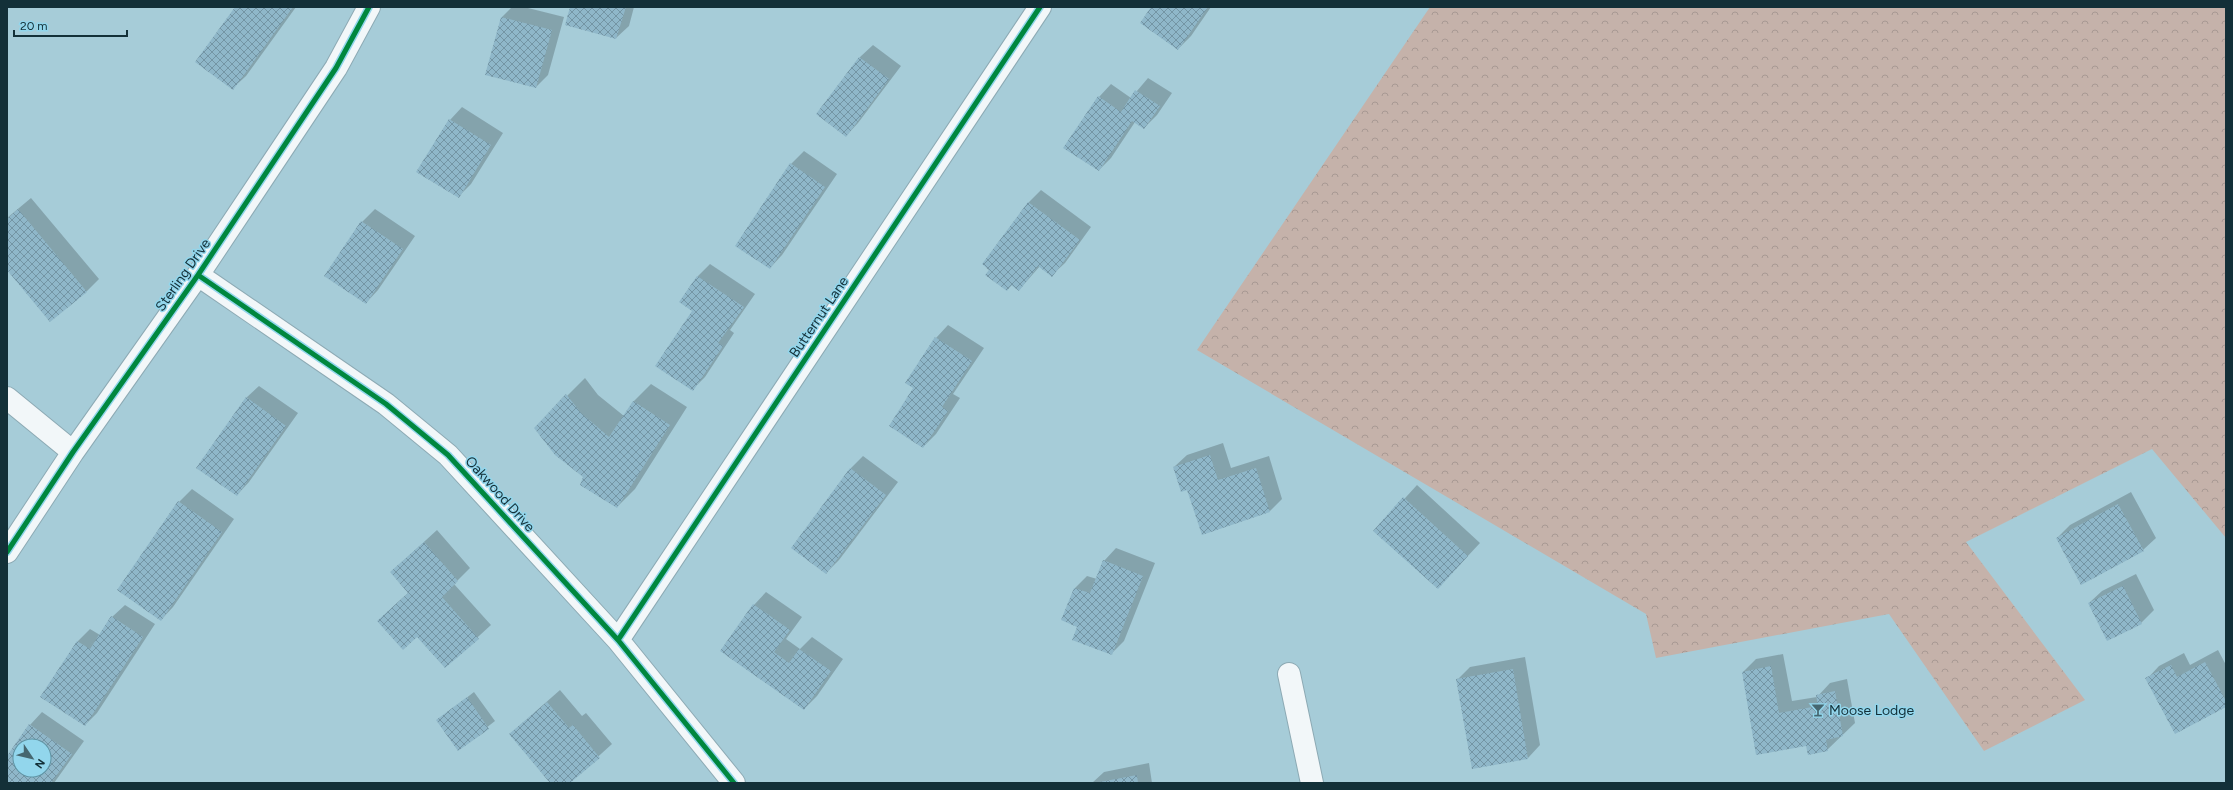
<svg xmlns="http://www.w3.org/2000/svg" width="2233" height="790" viewBox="0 0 2233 790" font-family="Figtree,sans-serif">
  <defs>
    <pattern id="forest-crowns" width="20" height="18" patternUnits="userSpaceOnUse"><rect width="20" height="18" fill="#c5b2aa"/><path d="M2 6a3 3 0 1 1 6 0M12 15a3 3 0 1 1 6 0" fill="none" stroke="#a89993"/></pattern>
    <pattern id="building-cross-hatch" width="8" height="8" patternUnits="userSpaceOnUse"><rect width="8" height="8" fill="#8fb7c9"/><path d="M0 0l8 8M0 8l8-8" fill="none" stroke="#7495a4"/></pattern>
  </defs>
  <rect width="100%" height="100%" fill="#a6ccd8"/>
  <!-- forest -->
  <path fill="url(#forest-crowns)" d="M1430,7H2226V538L2152,449L1966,542L2085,700L1984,751L1889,614L1656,658L1646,614L1197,350Z"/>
  <!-- shadow -->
  <path fill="#0003" fill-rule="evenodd" d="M236,7H296L246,76L233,88Z
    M512,7H524L564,17L548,75L536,87L486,74L502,17Z
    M571,7H634L629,26L616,38Z
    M1152,7H1211L1191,36L1178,49Z
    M873,45L901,66L858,123L846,136L817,114L860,57Z
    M1148,78L1172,93L1157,115L1144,128L1135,122L1111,158L1099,170V97L1111,84L1131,98Z
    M462,107L503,133L471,184L458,197L450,120Z
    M804,151L837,174L782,255L770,268L736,245L791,164Z
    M1041,190L1091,227L1065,263L1052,275L1040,266L1019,290L1012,285L1007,290L983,264L1029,202Z
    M31,198L99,279L86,292L7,269V218Z
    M375,209L415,236L378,290L366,303L326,276L362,222Z
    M710,264L755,294L730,330L734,333L705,377L692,390L693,311L680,302L698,276Z
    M948,325L984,348L953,394L960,398L936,434L923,447L915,388L936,338Z
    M585,378L598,395L624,416L633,402L651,384L687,407L635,489L617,507L584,477L535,428Z
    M259,386L298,413L249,482L237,495L246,398Z
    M1223,443L1231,468L1269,456L1282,499L1270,511L1188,489L1174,467L1187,455Z
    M863,456L898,482L839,560L826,573L851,468Z
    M1417,485L1480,543L1438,588L1375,531Z
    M192,489L234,519L173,607L161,620L118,590L179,502Z
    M2131,492L2156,538L2143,550L2057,538L2070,525Z
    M437,530L470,568L454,584L491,625L445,667L417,636L378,621L409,592L391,572Z
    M1116,548L1155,563L1124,641L1111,654L1079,626L1063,619L1075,588L1087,576L1097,579L1104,561Z
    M2136,574L2154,610L2141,623L2089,603L2102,591Z
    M766,592L802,617L786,639L800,649L812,637L843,659L817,696L804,709L721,651L754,605Z
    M125,605L155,624L97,713L85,725L42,697L78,641L90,629L100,635L112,617Z
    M2218,650L2226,665V705L2147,679L2159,666L2184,653L2190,665Z
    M1783,654L1792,701L1817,697L1830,683L1847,679L1855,723L1827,750L1807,745L1743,672L1756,659Z
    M1525,657L1540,745L1528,758L1457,680L1470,667Z
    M560,690L582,716L586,713L612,744L569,783H551L510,734Z
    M474,692L495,721L459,749L438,720Z
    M42,712L84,741L54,783H7V757L30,725ZM20,746H44V770H20Z
    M1149,763L1152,783H1092L1104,772Z"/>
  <!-- building -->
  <path fill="url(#building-cross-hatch)" fill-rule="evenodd" d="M235,7H293L233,90L195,62Z
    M570,7H626L616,39L565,25Z
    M1151,7H1208L1178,50L1140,23Z
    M501,17L552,30L536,88L485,75Z
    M859,57L889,79L846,137L816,114Z
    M1135,90L1160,106L1144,129L1132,121L1099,171L1063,148L1098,96L1121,112Z
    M449,119L491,145L459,198L416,172Z
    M790,163L825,187L770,269L735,246Z
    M1028,202L1080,240L1052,277L1038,266L1019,291L1011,285L1007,291L985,275L989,270L982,264Z
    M18,209L87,292L50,322L7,270V219Z
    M361,221L403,249L366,304L324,276Z
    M697,276L744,307L718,343L723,346L693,391L655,366L692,311L679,302Z
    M935,337L972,361L942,407L948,411L923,448L889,426L913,388L905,383Z
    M566,394L581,413L609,437L633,401L670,425L617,508L580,485L583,477L555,455L534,428Z
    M246,397L286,426L237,496L196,468Z
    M1210,455L1218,480L1256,468L1270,512L1202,535L1187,490L1181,492L1173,467Z
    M850,468L886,495L826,574L791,548Z
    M1403,497L1468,556L1438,589L1373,531Z
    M178,501L222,532L161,621L117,590Z
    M2118,504L2144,551L2081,585L2056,538Z
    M424,542L458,581L442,597L479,639L445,668L417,637L403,650L377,621L408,593L390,572Z
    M1103,560L1143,576L1112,655L1072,640L1077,627L1061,620L1074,588L1090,593Z
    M2123,586L2142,624L2107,641L2088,603Z
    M753,604L790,630L774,652L789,663L799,649L831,671L804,710L720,651Z
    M111,616L143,637L85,726L40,697L77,641L90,649Z
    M2205,662L2226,701V707L2175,734L2145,678L2171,665L2177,677Z
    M1771,666L1779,713L1818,706L1816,695L1835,691L1843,736L1826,740L1828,751L1808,755L1806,746L1756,755L1742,672Z
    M1513,669L1528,759L1472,769L1456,679Z
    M467,697L489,729L458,751L436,720Z
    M547,702L569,728L573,725L600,758L570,783H550L509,734Z
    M29,724L72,754L51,783H7V756ZM20,746H44V770H20Z
    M1137,775L1138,783H1100V782Z"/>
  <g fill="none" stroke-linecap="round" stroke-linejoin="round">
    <!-- street casing -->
    <g stroke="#8daab4" stroke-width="24">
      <path id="street" d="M198,275L386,404L448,455L618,640L734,783
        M7,398L73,452
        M7,552L73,452L198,275L336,68L369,7
        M618,640L1040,7
        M1289,674L1312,783"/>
    </g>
    <!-- street -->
    <use href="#street" stroke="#f2f7f9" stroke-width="22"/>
    <!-- cycleway casing -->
    <g stroke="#92d6ec" stroke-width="8">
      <path id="cycleway" d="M198,275L386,404L448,455L618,640L734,783
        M7,552L73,452L198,275L336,68L369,7
        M618,640L1040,7"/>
    </g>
    <!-- cycleway -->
    <use href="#cycleway" stroke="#00873e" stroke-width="5"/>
  </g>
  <!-- icons -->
  <defs>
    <g id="bar-bare" transform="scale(1.08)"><path d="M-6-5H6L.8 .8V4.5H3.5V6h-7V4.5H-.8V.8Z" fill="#466770" stroke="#92d6ec" stroke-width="2.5" paint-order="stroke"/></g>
  </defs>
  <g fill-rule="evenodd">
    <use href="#bar-bare" x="1818" y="710"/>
  </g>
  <g text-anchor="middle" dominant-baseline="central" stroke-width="3" stroke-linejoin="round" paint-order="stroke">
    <!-- street labels -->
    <g font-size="14" fill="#133038" stroke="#92d6ec">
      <text transform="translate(183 275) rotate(-55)">Sterling Drive</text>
      <text transform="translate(819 317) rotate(-56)">Butternut Lane</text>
      <text transform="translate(500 494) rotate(48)">Oakwood Drive</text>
    </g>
    <!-- poi labels -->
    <g font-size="14" fill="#133038" stroke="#92d6ec" text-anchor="start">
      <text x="1829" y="710">Moose Lodge</text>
    </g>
  </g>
  <!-- border -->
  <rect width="2233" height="790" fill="none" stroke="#133038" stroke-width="16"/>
  <!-- north arrow -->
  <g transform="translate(32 758) rotate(125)"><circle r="19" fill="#92d6ec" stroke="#5f94a4"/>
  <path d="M0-3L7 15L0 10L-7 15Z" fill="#466770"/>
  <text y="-6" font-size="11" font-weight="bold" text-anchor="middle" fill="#133038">N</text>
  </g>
  <!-- scale -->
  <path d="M14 30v6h113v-6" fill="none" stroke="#133038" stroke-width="2"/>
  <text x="20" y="30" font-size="12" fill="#133038" stroke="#92d6ec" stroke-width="3" paint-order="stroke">20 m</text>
</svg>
